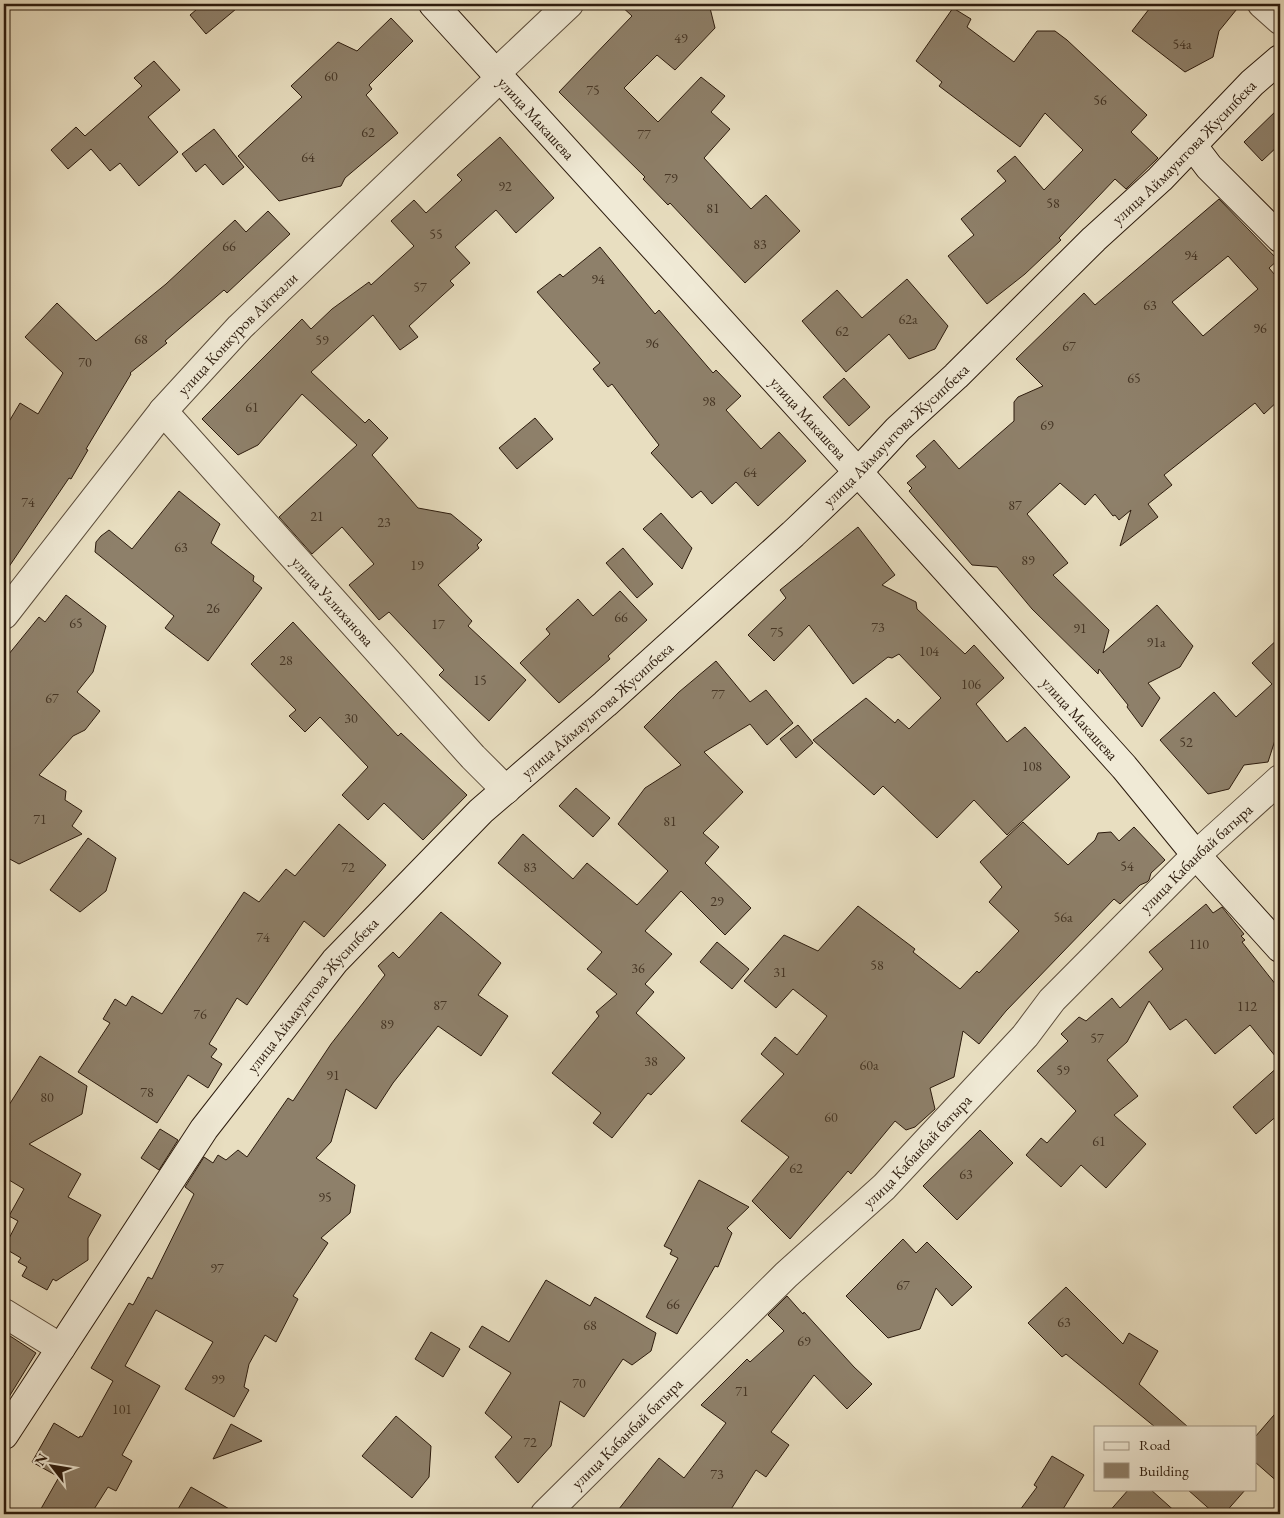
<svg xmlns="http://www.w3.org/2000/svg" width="1284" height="1518" viewBox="0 0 1284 1518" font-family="'EB Garamond',serif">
  <rect width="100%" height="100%" fill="#e8dec0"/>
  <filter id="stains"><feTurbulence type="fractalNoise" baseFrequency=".004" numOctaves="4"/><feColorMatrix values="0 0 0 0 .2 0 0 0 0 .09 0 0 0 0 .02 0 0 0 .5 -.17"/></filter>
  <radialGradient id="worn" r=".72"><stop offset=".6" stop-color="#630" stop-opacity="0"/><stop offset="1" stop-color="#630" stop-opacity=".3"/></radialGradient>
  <!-- building -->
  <path fill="#8e806a" stroke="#2c1b0d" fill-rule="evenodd" d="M203,4H242L206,34L190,15Z
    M619,4H709L715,28L675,70L657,55L624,88L658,122L701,77L725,96L711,112L730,129L704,158L751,209L766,195L800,231L745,283L670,203L668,205L643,179L645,177L559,92L632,16Z
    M1153,4H1241L1219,31L1213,57L1185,72L1132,31Z
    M953,8L971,19L967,27L1014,62L1037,31H1055L1067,40L1147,115L1131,132L1158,158L1126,189L1115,179L1059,238L1061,240L1025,274L987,304L948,256L974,235L961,219L1006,181L997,171L1015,156L1044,190L1083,150L1045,113L1020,147L939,86L942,82L916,61Z
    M391,18L413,41L369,85L372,89L366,95L398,133L345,178L341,186L279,201L238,156L302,97L291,86L338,42L357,51Z
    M154,61L180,90L148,117L178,152L139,186L120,163L110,171L91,149L68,169L51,150L76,127L85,136L142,86L134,78Z
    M1280,107V144L1262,161L1244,142Z
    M214,129L244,167L223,185L205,164L196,172L182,154Z
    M500,137L554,198L516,233L496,210L455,247L470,263L450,281L454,285L409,326L418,337L400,350L373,315L311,372L365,423L369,419L388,438L372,455L418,508L451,514L482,540L477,545L479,548L438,585L472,621L468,626L526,680L489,721L439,675L444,670L389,612L379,620L349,585L374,564L342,527L312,554L279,517L357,445L302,394L258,445L238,455L202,419L302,319L311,329L332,309L369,282L371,285L414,246L391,221L414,200L426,213L462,180L457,175Z
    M1219,199L1278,260L1269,268L1275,275L1280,270V399L1264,414L1255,403L1164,475L1172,485L1148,504L1158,517L1120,546L1131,510L1119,520L1115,515L1113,516L1095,494L1085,505L1060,483L1027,514L1068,563L1053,575L1109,630L1103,653L1157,605L1193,646L1180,667L1148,683L1160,698L1142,727L1127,707L1128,705L1099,669L1098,674L1032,609L997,567L972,565L909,491L912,488L907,483L926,467L916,456L934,440L959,469L1014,421V402L1018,397L1043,386L1016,359L1084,293L1095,305ZM1228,256L1258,289L1203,336L1172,302Z
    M268,211L290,234L227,293L224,290L165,341L167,343L130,373L131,374L86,449L88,450L71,479L69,478L4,574V430L20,403L38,414L63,373L25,337L57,303L96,341L166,284L235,220L246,232Z
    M600,247L655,314L659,310L713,373L716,370L741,396L726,410L761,449L779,432L806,461L758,506L736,482L712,504L701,491L692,498L651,453L659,445L612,384L608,387L593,369L600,363L537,292L560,274L563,277Z
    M907,279L948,326L935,349L909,359L889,334L846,372L802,321L837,290L862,318Z
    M844,378L870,407L849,426L823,397Z
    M535,418L553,439L517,469L499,448Z
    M179,491L220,524L211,543L254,576L253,581L262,588L208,661L165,628L174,616L95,552L96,542L101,536L109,530L132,549Z
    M661,513L692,548L682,569L643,529Z
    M858,527L895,575L882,585L916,602L917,609L965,654L974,645L1004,678L976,704L1007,742L1025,727L1070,777L1007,835L974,800L937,838L883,786L874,795L813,740L866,698L895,723L898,719L909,729L941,698L899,654L892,658L888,657L853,684L809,625L774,661L748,635L786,598L780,590Z
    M623,548L653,584L637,598L606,563Z
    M620,591L647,620L608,656L610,659L559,703L520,663L550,634L546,629L578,599L593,616Z
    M66,595L106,626L93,672L77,692L100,711L85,730L73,736L39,775L66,791L65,800L82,811L72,826L82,834L19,864L4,856V660L39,617L45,622Z
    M293,622L398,736L401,733L467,795L423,840L384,803L368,820L342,795L368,767L320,717L305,732L289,716L296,710L251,664Z
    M1280,637V731L1277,734L1268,762L1244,765L1229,789L1208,794L1160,740L1214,692L1236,717L1272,684L1252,663Z
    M716,661L750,702L766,690L793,723L767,745L750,724L704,752L743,792L703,833L719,847L705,863L751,908L725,935L681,891L645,931L672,954L645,984L654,992L636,1013L685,1058L651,1095L648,1093L612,1138L593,1123L601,1113L552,1073L599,1016L596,1012L617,994L587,969L602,952L498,863L523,834L573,879L587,863L637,905L668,871L618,824L645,788L681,765L644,727L679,692Z
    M798,725L813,743L796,758L780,739Z
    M576,788L610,818L593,837L559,806Z
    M1023,822L1068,865L1095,840L1098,833L1111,832L1119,841L1134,827L1165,860L1151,873L1149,880L1147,882L1140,885L1120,904L1114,899L1006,1011L979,1044L963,1031L954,1077L930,1088L935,1109L915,1127L906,1130L895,1121L851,1174L848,1171L790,1239L752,1201L789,1157L741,1121L784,1074L761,1054L775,1037L797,1055L827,1016L793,989L776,1008L744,981L784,935L818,951L858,906L915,949L913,952L960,989L977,971L979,973L1019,931L989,902L1002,887L980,862Z
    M339,824L386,865L324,937L304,921L247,1005L237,998L209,1044L217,1049L211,1057L222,1064L208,1088L188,1075L157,1123L78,1072L110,1023L103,1019L115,999L126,1006L132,996L162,1014L244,892L259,902L286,869L295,876Z
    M88,838L116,858L106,891L80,912L50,890Z
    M1206,904L1213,913L1222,907L1244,934L1241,936L1245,940L1242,942L1280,990V1062L1250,1025L1215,1054L1186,1019L1170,1030L1149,1001L1127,1042L1107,1060L1138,1096L1114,1115L1146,1144L1106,1188L1081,1165L1061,1187L1026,1155L1041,1138L1047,1143L1076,1111L1037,1071L1068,1041L1061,1034L1079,1017L1086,1021L1112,998L1120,1008L1163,969L1149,952Z
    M441,912L501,963L478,995L508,1016L481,1056L438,1026L393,1083L376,1109L346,1089L331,1142L316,1158L355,1185L350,1213L321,1238L328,1243L293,1296L298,1299L276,1342L265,1335L249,1364L244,1387L249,1390L234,1417L185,1389L213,1342L156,1310L125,1366L160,1386L122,1455L132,1461L116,1491L108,1487L91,1514H38L59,1477L32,1462L54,1423L79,1438L80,1436L82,1437L113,1381L91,1368L129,1303L133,1305L148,1277L152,1279L194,1194L185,1187L204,1157L213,1163L218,1155L226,1160L238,1150L247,1157L288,1098L293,1101L331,1044L385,975L378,966L393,952L399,958Z
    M717,942L749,969L732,989L700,962Z
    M40,1056L87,1086L82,1114L29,1144L81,1174L68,1197L101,1215L88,1238V1260L56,1281L53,1279L47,1290L22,1276L27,1267L18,1262L21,1258L4,1248L18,1221L9,1216L24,1189L4,1177V1105H9Z
    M1280,1065V1113L1256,1134L1233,1107Z
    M160,1129L178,1140L159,1170L141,1158Z
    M980,1130L1013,1163L957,1220L923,1186Z
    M699,1180L749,1207L727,1228L732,1233L718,1267L715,1266L677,1334L646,1317L678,1258L670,1254L672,1250L664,1246Z
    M903,1239L916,1253L927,1242L972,1287L952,1306L936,1288L920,1329L888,1338L846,1296Z
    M546,1280L590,1306L595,1297L656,1333L651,1351L632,1365L623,1359L584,1417L560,1401L551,1446L518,1483L495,1457L512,1437L485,1413L511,1373L469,1347L482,1326L509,1342Z
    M1066,1287L1123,1344L1129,1333L1158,1351L1139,1384L1188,1427H1155L1066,1354L1062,1357L1028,1323Z
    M787,1296L803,1314L804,1312L854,1367L872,1384L847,1409L814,1375L771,1432L789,1445L766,1477L756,1470L728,1514H615L659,1458L684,1478L726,1423L701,1405L747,1359L750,1362L784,1331L768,1315Z
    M4,1332L36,1353L4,1405Z
    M431,1332L460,1349L443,1377L415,1359Z
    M1280,1408V1484L1255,1462V1437Z
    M396,1416L431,1446L429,1477L412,1498L362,1456Z
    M231,1424L262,1441L213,1459Z
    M1052,1456L1084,1475L1060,1514H1017L1037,1487L1034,1485Z
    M191,1487L238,1514H175Z
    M1129,1489H1150L1178,1514H1107Z
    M1187,1489H1246L1224,1514H1215Z"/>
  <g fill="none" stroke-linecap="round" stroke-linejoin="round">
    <!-- street casing -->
    <g stroke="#5b4c3a" stroke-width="30">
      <g id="street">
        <path d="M1262,4L1280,20"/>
        <path d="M496,73L569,4"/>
        <path id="s1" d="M163,411L473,757L506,790"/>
        <path id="s2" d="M4,615L163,411L240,327L500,78"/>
        <path d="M4,1313L61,1348"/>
        <path id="s3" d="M545,1514L786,1275L884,1187L1025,1036L1052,1000L1196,855L1280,779"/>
      </g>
    </g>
    <!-- secondary casing -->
    <g stroke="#2c1b0d" stroke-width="30">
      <g id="secondary">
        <path id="s4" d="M433,4L858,472L1124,767L1196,855L1280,948"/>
        <path d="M1193,146L1209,167L1280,238"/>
        <path id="s5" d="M4,1435L204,1129L335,961L481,811L605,704L793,534L858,472L898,429L956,376L1094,239L1160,179L1252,83L1280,59"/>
      </g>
    </g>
    <!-- street -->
    <use href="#street" stroke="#f0ead6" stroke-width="28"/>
    <!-- secondary -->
    <use href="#secondary" stroke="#f0ead6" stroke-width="28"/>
  </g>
  <g text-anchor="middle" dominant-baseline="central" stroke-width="5" stroke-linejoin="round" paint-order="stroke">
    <!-- number labels -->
    <g font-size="14" fill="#443424">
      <text x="681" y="38">49</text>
      <text x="1182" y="44">54а</text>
      <text x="331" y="76">60</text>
      <text x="593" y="90">75</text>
      <text x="1100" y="100">56</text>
      <text x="368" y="132">62</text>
      <text x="644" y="134">77</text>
      <text x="308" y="157">64</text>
      <text x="671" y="178">79</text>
      <text x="505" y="186">92</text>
      <text x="1053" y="203">58</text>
      <text x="713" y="208">81</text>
      <text x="436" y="234">55</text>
      <text x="760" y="244">83</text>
      <text x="229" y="246">66</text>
      <text x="1191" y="255">94</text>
      <text x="598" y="279">94</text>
      <text x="420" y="287">57</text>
      <text x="1150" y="305">63</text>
      <text x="908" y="319">62а</text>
      <text x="1260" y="328">96</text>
      <text x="842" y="331">62</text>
      <text x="141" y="339">68</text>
      <text x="322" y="340">59</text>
      <text x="652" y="343">96</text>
      <text x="1069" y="346">67</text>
      <text x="85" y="362">70</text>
      <text x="1134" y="378">65</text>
      <text x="709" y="401">98</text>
      <text x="252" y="407">61</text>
      <text x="1047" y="425">69</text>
      <text x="750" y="472">64</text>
      <text x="28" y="502">74</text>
      <text x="1015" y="505">87</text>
      <text x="317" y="516">21</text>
      <text x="384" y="522">23</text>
      <text x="181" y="547">63</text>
      <text x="1028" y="560">89</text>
      <text x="417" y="565">19</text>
      <text x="213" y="608">26</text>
      <text x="621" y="617">66</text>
      <text x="76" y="623">65</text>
      <text x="438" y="624">17</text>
      <text x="878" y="627">73</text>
      <text x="1080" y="628">91</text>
      <text x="777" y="632">75</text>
      <text x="1156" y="642">91а</text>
      <text x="929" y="651">104</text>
      <text x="286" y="660">28</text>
      <text x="480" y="680">15</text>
      <text x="971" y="684">106</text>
      <text x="718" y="694">77</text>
      <text x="52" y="698">67</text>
      <text x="351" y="718">30</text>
      <text x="1186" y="742">52</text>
      <text x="1032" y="766">108</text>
      <text x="40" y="819">71</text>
      <text x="670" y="821">81</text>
      <text x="1127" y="866">54</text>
      <text x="348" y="867">72</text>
      <text x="530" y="867">83</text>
      <text x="717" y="901">29</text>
      <text x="1063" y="917">56а</text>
      <text x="263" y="937">74</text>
      <text x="1199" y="944">110</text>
      <text x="877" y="965">58</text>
      <text x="638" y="968">36</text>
      <text x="780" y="972">31</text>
      <text x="440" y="1005">87</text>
      <text x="1247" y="1006">112</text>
      <text x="200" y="1014">76</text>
      <text x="387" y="1024">89</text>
      <text x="1097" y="1038">57</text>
      <text x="651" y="1061">38</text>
      <text x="869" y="1065">60а</text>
      <text x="1063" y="1070">59</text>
      <text x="333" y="1075">91</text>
      <text x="147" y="1092">78</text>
      <text x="47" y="1097">80</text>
      <text x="831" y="1117">60</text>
      <text x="1099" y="1141">61</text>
      <text x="796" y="1168">62</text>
      <text x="966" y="1174">63</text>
      <text x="325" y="1197">95</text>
      <text x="217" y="1268">97</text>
      <text x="903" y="1285">67</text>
      <text x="673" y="1304">66</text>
      <text x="1064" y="1322">63</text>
      <text x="590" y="1325">68</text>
      <text x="804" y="1341">69</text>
      <text x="218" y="1379">99</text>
      <text x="579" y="1383">70</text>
      <text x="742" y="1391">71</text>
      <text x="122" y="1409">101</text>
      <text x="530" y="1442">72</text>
      <text x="717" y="1474">73</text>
    </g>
    <!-- street labels -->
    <g font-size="16" fill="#2c1b0d" stroke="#f0ead6">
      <text stroke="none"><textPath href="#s4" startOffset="154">улица Макашева</textPath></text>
      <text stroke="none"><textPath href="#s5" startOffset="1752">улица Аймауытова Жусипбека</textPath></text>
      <text stroke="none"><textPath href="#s2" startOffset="366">улица Конкуров Айткали</textPath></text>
      <text stroke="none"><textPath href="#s4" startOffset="559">улица Макашева</textPath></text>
      <text stroke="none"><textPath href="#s5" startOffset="1348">улица Аймауытова Жусипбека</textPath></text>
      <text stroke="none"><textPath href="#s1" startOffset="255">улица Уалиханова</textPath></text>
      <text stroke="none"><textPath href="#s5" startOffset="942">улица Аймауытова Жусипбека</textPath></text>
      <text stroke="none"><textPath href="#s4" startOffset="964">улица Макашева</textPath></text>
      <text stroke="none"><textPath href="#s3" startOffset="925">улица Кабанбай батыра</textPath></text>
      <text stroke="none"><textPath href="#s5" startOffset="538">улица Аймауытова Жусипбека</textPath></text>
      <text stroke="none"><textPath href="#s3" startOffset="520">улица Кабанбай батыра</textPath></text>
      <text stroke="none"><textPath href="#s3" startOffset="115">улица Кабанбай батыра</textPath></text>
    </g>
  </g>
  <!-- margin -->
  <rect width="1284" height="1518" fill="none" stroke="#e8dec0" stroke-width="20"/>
  <rect x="5" y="5" width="1274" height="1508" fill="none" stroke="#2c1b0d" stroke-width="2.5"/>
  <rect x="10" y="10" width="1264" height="1498" fill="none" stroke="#2c1b0d"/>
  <!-- legend -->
  <rect x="1094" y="1426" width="162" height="65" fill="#f0ead6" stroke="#a29786"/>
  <rect x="1104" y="1442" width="25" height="8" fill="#f0ead6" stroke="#a29786"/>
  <text x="1139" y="1450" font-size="15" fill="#2c1b0d">Road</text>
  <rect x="1104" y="1463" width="25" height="15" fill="#8e806a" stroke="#a29786"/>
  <text x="1139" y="1476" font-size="15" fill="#2c1b0d">Building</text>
  <!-- north arrow -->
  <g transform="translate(52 1466) rotate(301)" stroke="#f0ead6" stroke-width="4" paint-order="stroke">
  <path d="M0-4L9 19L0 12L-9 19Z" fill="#2c1b0d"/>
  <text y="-8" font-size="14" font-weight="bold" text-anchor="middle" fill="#2c1b0d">N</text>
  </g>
  <rect width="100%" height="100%" filter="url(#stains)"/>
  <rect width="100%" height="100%" fill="url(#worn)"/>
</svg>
